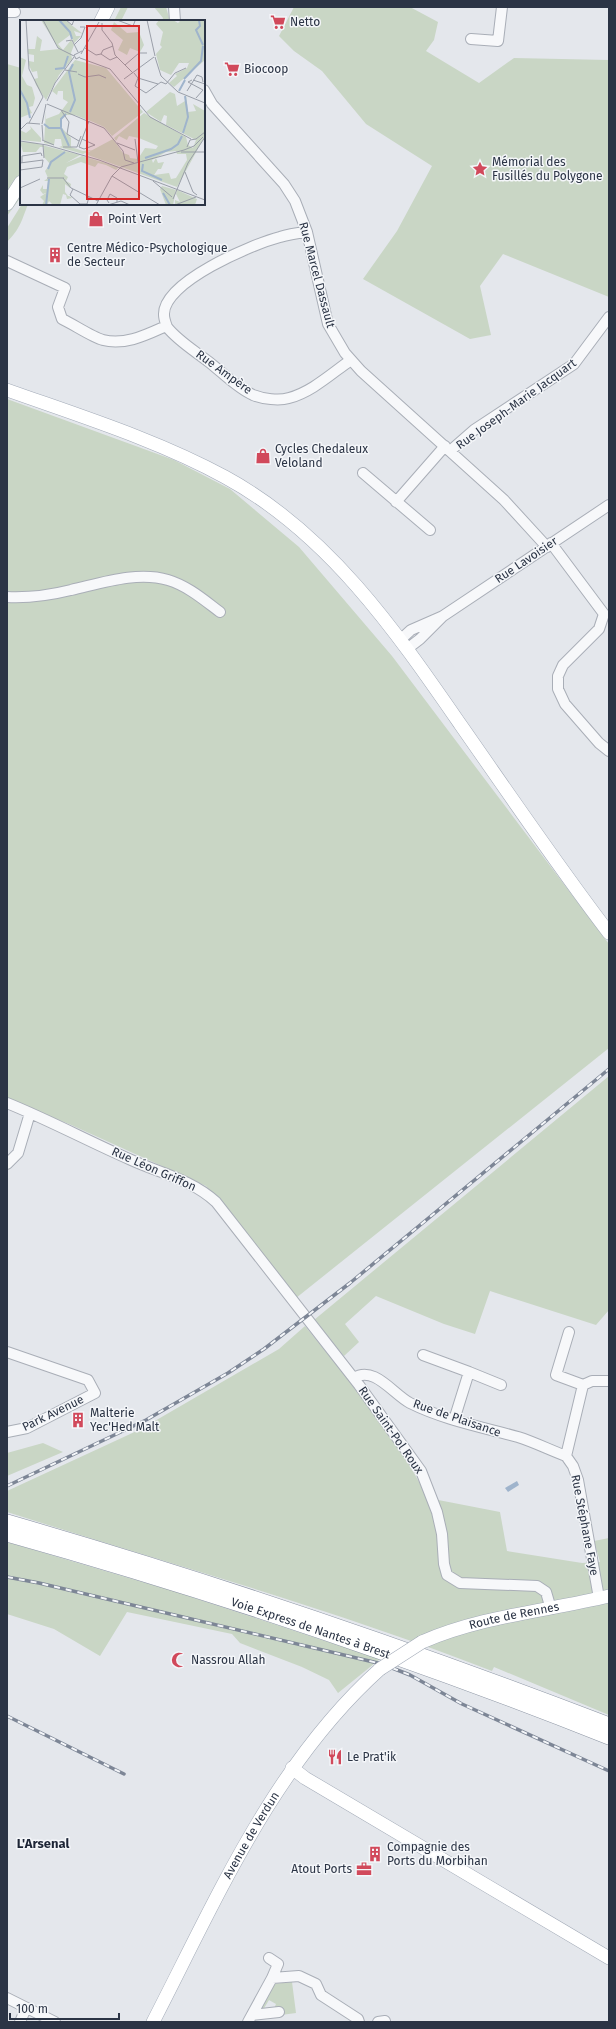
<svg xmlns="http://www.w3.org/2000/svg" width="616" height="2029" viewBox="0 0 616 2029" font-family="'Fira Sans',sans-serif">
  <rect width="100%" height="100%" fill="#e4e7ec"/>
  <!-- green -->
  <path fill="#c9d6c5" d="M121,7H128L121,21H114Z
    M154,7H166L170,21H162L163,18Z
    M294,7H410L438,22L434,40L426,51L479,83L514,58L609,60V297L503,254L480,286L491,335L470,339L363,279L397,231L432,166L366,124L322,71L294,51L279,36Z
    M7,64L21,68V197L7,216Z
    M22,204H28C22,220 20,229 7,242V228Z
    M7,399L174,460L230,489L299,547L392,656L609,944V1048L296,1298L206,1186L69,1124L7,1099Z
    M609,1076V1310L596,1325L490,1291L475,1334L444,1324L376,1296L345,1324L359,1342L344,1356L314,1320Z
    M305,1326L366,1401L405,1457L428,1498L500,1512L507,1551L582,1563L600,1562L594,1541L609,1538V1715L494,1667L492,1671C333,1609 170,1564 7,1512V1491L141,1429L279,1349Z
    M43,1443L63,1452L7,1476V1453Z
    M7,1542L173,1591L380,1659L338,1693L329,1680L302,1667L240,1643L232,1634L127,1612L100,1656L54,1629L7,1614Z
    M292,1982L296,2013L281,2015L274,2009L276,2004L269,2000L263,2010L259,2008L273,1984Z"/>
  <!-- water -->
  <path fill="#9fb4cc" d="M517,1481L519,1485L508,1492L505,1488Z"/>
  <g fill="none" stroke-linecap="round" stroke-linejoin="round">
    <!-- minor casing -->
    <g stroke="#a9aeb7" stroke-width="12">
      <path id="minor" d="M174,7L175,21
        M7,12H15
        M471,39L498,41L502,7
        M204,90L212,104L284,184L295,201L307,232L328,324L345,353L361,371L504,500L547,547
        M307,232C298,233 289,234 280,237C253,244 162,282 164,315C164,319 166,324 167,327C178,341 195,351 209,362C223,373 237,388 253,395C263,399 279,401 289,398C312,392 332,373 351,360
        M7,261L65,288L58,307L62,319C73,324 92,337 103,340C125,346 148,334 166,326
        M450,451L474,430L574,364L609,317
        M363,473L430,530
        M396,502L445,446
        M551,543L604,614L599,629L563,665L558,676V689L565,704L599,743L609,751
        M7,597C28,598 51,595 71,590C102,583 137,571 168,580C188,586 204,600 220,612
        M443,616L609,505
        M400,640L411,630L443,616L420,639L407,649
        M7,1103C49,1120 88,1141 129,1159C159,1173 191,1179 216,1202L359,1385L421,1471L437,1512L442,1534L444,1564L447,1575L460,1583L537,1586L546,1592L551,1609
        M7,1164L18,1153L30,1113
        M569,1332L556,1375L583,1385L566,1456L573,1466L578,1480L599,1598
        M7,1352L88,1380L95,1393L27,1428L7,1432
        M423,1355L469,1372
        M354,1378C374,1365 393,1394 410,1403C444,1420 482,1427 518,1437C534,1442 550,1450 566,1456
        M583,1385L592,1381H609
        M454,1420L469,1372L501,1385
        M269,1958L278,1964L272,1978
        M7,1998L55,2022
        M252,2015L279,2012
        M20,2022L26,2008
        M248,2022L272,1978L299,1976L316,1984L321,1995L358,2019L359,2022
        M378,2022L385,2021"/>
    </g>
    <!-- major casing -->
    <g stroke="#a3abb8" stroke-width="14">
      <g id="major">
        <path d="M101,21L108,7"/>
        <path d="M7,204L21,182"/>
        <path d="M7,390C80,416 157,440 225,477C328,533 395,630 460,724C509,794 557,865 609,933"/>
        <path id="s1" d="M422,1642C481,1616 547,1611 609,1596"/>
        <path d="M292,1768L305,1778L609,1958"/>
        <path id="s2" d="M153,2022C217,1898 274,1764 380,1669"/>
      </g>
    </g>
    <!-- highway casing -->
    <g stroke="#8b94a3" stroke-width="16">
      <g id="highway">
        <path d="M7,1522C211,1581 411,1649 609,1725"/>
        <path id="s3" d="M7,1534C211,1591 412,1659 609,1737"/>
      </g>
    </g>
    <!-- minor -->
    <use href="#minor" stroke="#f7f8fa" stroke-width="10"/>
    <!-- major -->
    <use href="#major" stroke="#fff" stroke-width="13"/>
    <!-- highway -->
    <use href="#highway" stroke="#fff" stroke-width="15"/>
    <!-- rail casing -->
    <g stroke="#7d8696" stroke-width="3.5">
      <path id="rail" d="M7,1486L146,1420L228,1373L264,1349L350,1283L609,1069
        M7,1577L39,1583L382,1664L410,1675L462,1704L609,1771
        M7,1716L124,1774"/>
    </g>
    <!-- rail -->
    <use href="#rail" stroke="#f4f6f9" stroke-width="2" stroke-dasharray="6" stroke-linecap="butt"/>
    <!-- major-bridge casing -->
    <g stroke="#a3abb8" stroke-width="14" stroke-linecap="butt">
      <path id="major-bridge" d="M380,1669L422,1642"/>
    </g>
    <!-- major-bridge -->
    <use href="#major-bridge" stroke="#fff" stroke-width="13"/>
  </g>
  <!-- icons -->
  <defs>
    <g id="supermarket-bare" transform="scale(1.2)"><path d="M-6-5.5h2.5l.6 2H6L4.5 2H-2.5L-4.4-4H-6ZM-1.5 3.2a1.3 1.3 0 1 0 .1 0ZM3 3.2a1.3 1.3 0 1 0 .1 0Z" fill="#d1495b" stroke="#f4f6f9" stroke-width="2.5" paint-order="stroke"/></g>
    <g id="sight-bare" transform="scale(1.2)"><path d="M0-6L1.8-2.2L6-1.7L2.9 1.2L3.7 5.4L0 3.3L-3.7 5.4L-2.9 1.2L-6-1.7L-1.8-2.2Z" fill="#d1495b" stroke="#f4f6f9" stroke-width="2.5" paint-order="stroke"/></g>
    <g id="shop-bare" transform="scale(1.2)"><path d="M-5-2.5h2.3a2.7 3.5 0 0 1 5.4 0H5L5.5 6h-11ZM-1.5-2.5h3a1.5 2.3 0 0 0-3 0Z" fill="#d1495b" stroke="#f4f6f9" stroke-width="2.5" paint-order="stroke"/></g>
    <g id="building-bare" transform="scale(1.2)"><path d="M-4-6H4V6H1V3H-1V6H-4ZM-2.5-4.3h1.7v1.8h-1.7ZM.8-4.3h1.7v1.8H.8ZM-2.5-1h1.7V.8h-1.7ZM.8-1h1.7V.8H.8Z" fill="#d1495b" stroke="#f4f6f9" stroke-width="2.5" paint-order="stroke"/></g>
    <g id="mosque-bare" transform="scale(1.2)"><path d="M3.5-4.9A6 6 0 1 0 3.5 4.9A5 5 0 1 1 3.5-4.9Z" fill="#d1495b" stroke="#f4f6f9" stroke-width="2.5" paint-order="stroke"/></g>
    <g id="restaurant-bare" transform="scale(1.2)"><path d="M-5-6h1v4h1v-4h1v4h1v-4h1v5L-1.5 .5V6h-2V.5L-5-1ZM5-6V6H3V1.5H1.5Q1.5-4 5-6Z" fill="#d1495b" stroke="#f4f6f9" stroke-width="2.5" paint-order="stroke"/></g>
    <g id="office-bare" transform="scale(1.2)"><path d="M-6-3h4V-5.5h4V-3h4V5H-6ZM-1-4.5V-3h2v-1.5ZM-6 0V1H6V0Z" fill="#d1495b" stroke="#f4f6f9" stroke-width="2.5" paint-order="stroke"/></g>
  </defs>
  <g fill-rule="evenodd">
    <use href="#supermarket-bare" x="278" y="22"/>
    <use href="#supermarket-bare" x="232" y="69"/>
    <use href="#sight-bare" x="480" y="169"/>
    <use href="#shop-bare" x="96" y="219"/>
    <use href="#building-bare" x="55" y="255"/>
    <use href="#shop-bare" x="263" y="456"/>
    <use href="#building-bare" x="78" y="1420"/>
    <use href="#mosque-bare" x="179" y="1660"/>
    <use href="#restaurant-bare" x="335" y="1757"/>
    <use href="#building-bare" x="375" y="1854"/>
    <use href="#office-bare" x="364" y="1869"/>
  </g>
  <g text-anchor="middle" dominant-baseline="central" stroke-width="3" stroke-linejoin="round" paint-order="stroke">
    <!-- poi labels -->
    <g font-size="12" fill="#2b3445" stroke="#f4f6f9" text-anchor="start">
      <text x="290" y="22">Netto</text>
      <text x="244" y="69">Biocoop</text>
      <text x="492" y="162">Mémorial des<tspan x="492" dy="14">Fusillés du Polygone</tspan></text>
      <text x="108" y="219">Point Vert</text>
      <text x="67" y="248">Centre Médico-Psychologique<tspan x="67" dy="14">de Secteur</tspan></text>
      <text x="275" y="449">Cycles Chedaleux<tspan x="275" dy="14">Veloland</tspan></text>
      <text x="90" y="1413">Malterie<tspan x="90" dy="14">Yec'Hed Malt</tspan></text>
      <text x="191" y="1660">Nassrou Allah</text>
      <text x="347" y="1757">Le Prat'ik</text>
      <text x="387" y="1847">Compagnie des<tspan x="387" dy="14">Ports du Morbihan</tspan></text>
      <text x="352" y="1869" text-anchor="end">Atout Ports</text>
    </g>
    <!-- street labels -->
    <g font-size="12" fill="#2b3445" stroke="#f4f6f9">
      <text transform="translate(317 275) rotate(75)">Rue Marcel Dassault</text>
      <text transform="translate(224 372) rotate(36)">Rue Ampère</text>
      <text transform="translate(516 404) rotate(-36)">Rue Joseph-Marie Jacquart</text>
      <text transform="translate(526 560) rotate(-34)">Rue Lavoisier</text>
      <text transform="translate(154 1169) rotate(24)">Rue Léon Griffon</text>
      <text transform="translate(53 1413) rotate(-26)">Park Avenue</text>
      <text transform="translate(457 1418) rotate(19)">Rue de Plaisance</text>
      <text transform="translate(391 1430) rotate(55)">Rue Saint-Pol Roux</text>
      <text transform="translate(585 1525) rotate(79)">Rue Stéphane Faye</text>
      <text stroke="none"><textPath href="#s1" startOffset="96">Route de Rennes</textPath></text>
      <text stroke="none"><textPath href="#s3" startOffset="318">Voie Express de Nantes à Brest</textPath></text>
      <text stroke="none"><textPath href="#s2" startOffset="211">Avenue de Verdun</textPath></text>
    </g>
    <!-- neighbourhood labels -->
    <g font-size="13" font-weight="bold" fill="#1d2536" stroke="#f4f6f9">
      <text x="43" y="1843">L'Arsenal</text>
    </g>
  </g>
  <!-- overview -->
  <g transform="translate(20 20)">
    <rect width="185" height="185" fill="#e4e7ec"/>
    <path d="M21,0H45L63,14L54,11L56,16H61L54,23L50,15L38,24L43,30L51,20L54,25L51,33L52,39L39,55L26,80L16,65L14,59L18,58L17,51L12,52L9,45V41L14,42V35L8,34V29H15L17,16L22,20L20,31L39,29ZM139,0H153L158,3L161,0H185V40L154,67L149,63L157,56L155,54L167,48L169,43H159L151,55L140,50L136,34L142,27L140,25L143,12L136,4ZM94,2L107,13L119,12L124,25L120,32L110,28L107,35L98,30L103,20L91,10ZM0,37L6,40L2,56L7,65L12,67L15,78L13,86L9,87L12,93L0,98ZM55,40L86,48L123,92L92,116L84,107L73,102L55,95H44L40,100L42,108L51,118V127L63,131L72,130L63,134L39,127L42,126L41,119H35L34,125L24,123L26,91V99L39,94L48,82L43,79V71H38L37,75L32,71ZM150,72L155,74L157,86L165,81L166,75L168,92L176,91L173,84L185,91V116L157,167L65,134L93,119L103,133L109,135L110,138L118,139L125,128L136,129L138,126L119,118L109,116L107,120L99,116L96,121L94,118L124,93L166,117L168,125L173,128L176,120L146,105L147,96L144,95L141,102L126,92ZM156,131L157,134H166L167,140L156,158L151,159L149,153L134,155L138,149H141L144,142L138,143L136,138L133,143L132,140L146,132ZM10,106L21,118V122L0,120V110L6,113L11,109ZM0,122L14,123L60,135L46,143L62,136L99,147L96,150L86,145L78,143L75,147L61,142L47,147L44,154L48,157L46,161L51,164L50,168L45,164V172L48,176H49L51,177L52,178L47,179L46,175L43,174L40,185H33L29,181L27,185H22L24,181L20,177L26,173L23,174L20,170L23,165V169H27L28,161H24L28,158L25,151L30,144L24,137V127H20L16,132H3ZM142,166L156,170L153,185H146L140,169ZM157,170L177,179L175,185H155V180L160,182L156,174Z" fill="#c9d6c5" fill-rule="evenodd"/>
    <path fill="none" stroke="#9fb4cc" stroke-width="2" d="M39,0L50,12L52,19M179,0L180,6L176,10L183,25M35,49L44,48L48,36M164,59L181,41L183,26M0,70L7,83L10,98M159,71L165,60M50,92L55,80L49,52L53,44M24,104L29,108H41L49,126M41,107V99L46,94M163,113L168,97L165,76M125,138L151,129L158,124L162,116M123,144L122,151L142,160M28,149L31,142L45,132M143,173L150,185M26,185L29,159"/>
    <path fill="none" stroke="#9a9fa9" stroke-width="1" d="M6,0L9,49L23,77L9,103M23,0L38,28L54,36M46,0L52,5L54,0M97,0L113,6L115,1M127,0L135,36M82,3V10L92,23L95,35L113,53M46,21L52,20L58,32M54,25L61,18L65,7H60M93,26L83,30L81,34L90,40L97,37M65,28L76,35L81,34M61,34L79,2M60,37L56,39L54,35L62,31M135,37L141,56L158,72L185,83M60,38L90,49L130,97L171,119M105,45L119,33H127M45,50L57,52M114,53L118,58L115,66L126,73L141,62L146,64L155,53L166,48M58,54L65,57L79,55L86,58M118,58L138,64M104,59L134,37M172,60L168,62L183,70L176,78M173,60L185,64M167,71L177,55L182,57L183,62M27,81L35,63L54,37M27,84L84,108L103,131L105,140L114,143M41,90L49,102L47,114L59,121M22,104L26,84M22,105L23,120M0,110L7,103L20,104M62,119L75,125L64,129L59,127L67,106L69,101M115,119L118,142M22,120L34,125M0,121L27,125L79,140L185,180M97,123L115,130M23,125L24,138M43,127H57L61,116M167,127L170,120L176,119L185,112M161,132H184M0,143L23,140M2,143V136L21,133L22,136M0,150L22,147L23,140M165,152L173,172L177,175M92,156L140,185M27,158H44M43,158L51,168L78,181M133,161L152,177M0,168L20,159M53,169L50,175L60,184M153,179L168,143L185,117M89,183L87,180L90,174L97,178V182M60,184H67L69,177M76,185L92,156L101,147L164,130L174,126L183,117M88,185L101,181L110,185M155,185L176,177"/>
    <path fill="#d62828" fill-opacity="0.15" stroke="#d62828" stroke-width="2" d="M67,6H119V179H67Z"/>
    <rect width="185" height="185" fill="none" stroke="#2b3445" stroke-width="2"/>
  </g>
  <!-- border -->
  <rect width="616" height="2029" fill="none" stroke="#2b3445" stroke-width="16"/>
  <!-- scale -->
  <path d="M10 2013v6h109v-6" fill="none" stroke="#2b3445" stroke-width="2"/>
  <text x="16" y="2013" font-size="12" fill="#2b3445" stroke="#f4f6f9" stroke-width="3" paint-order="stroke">100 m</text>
</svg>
